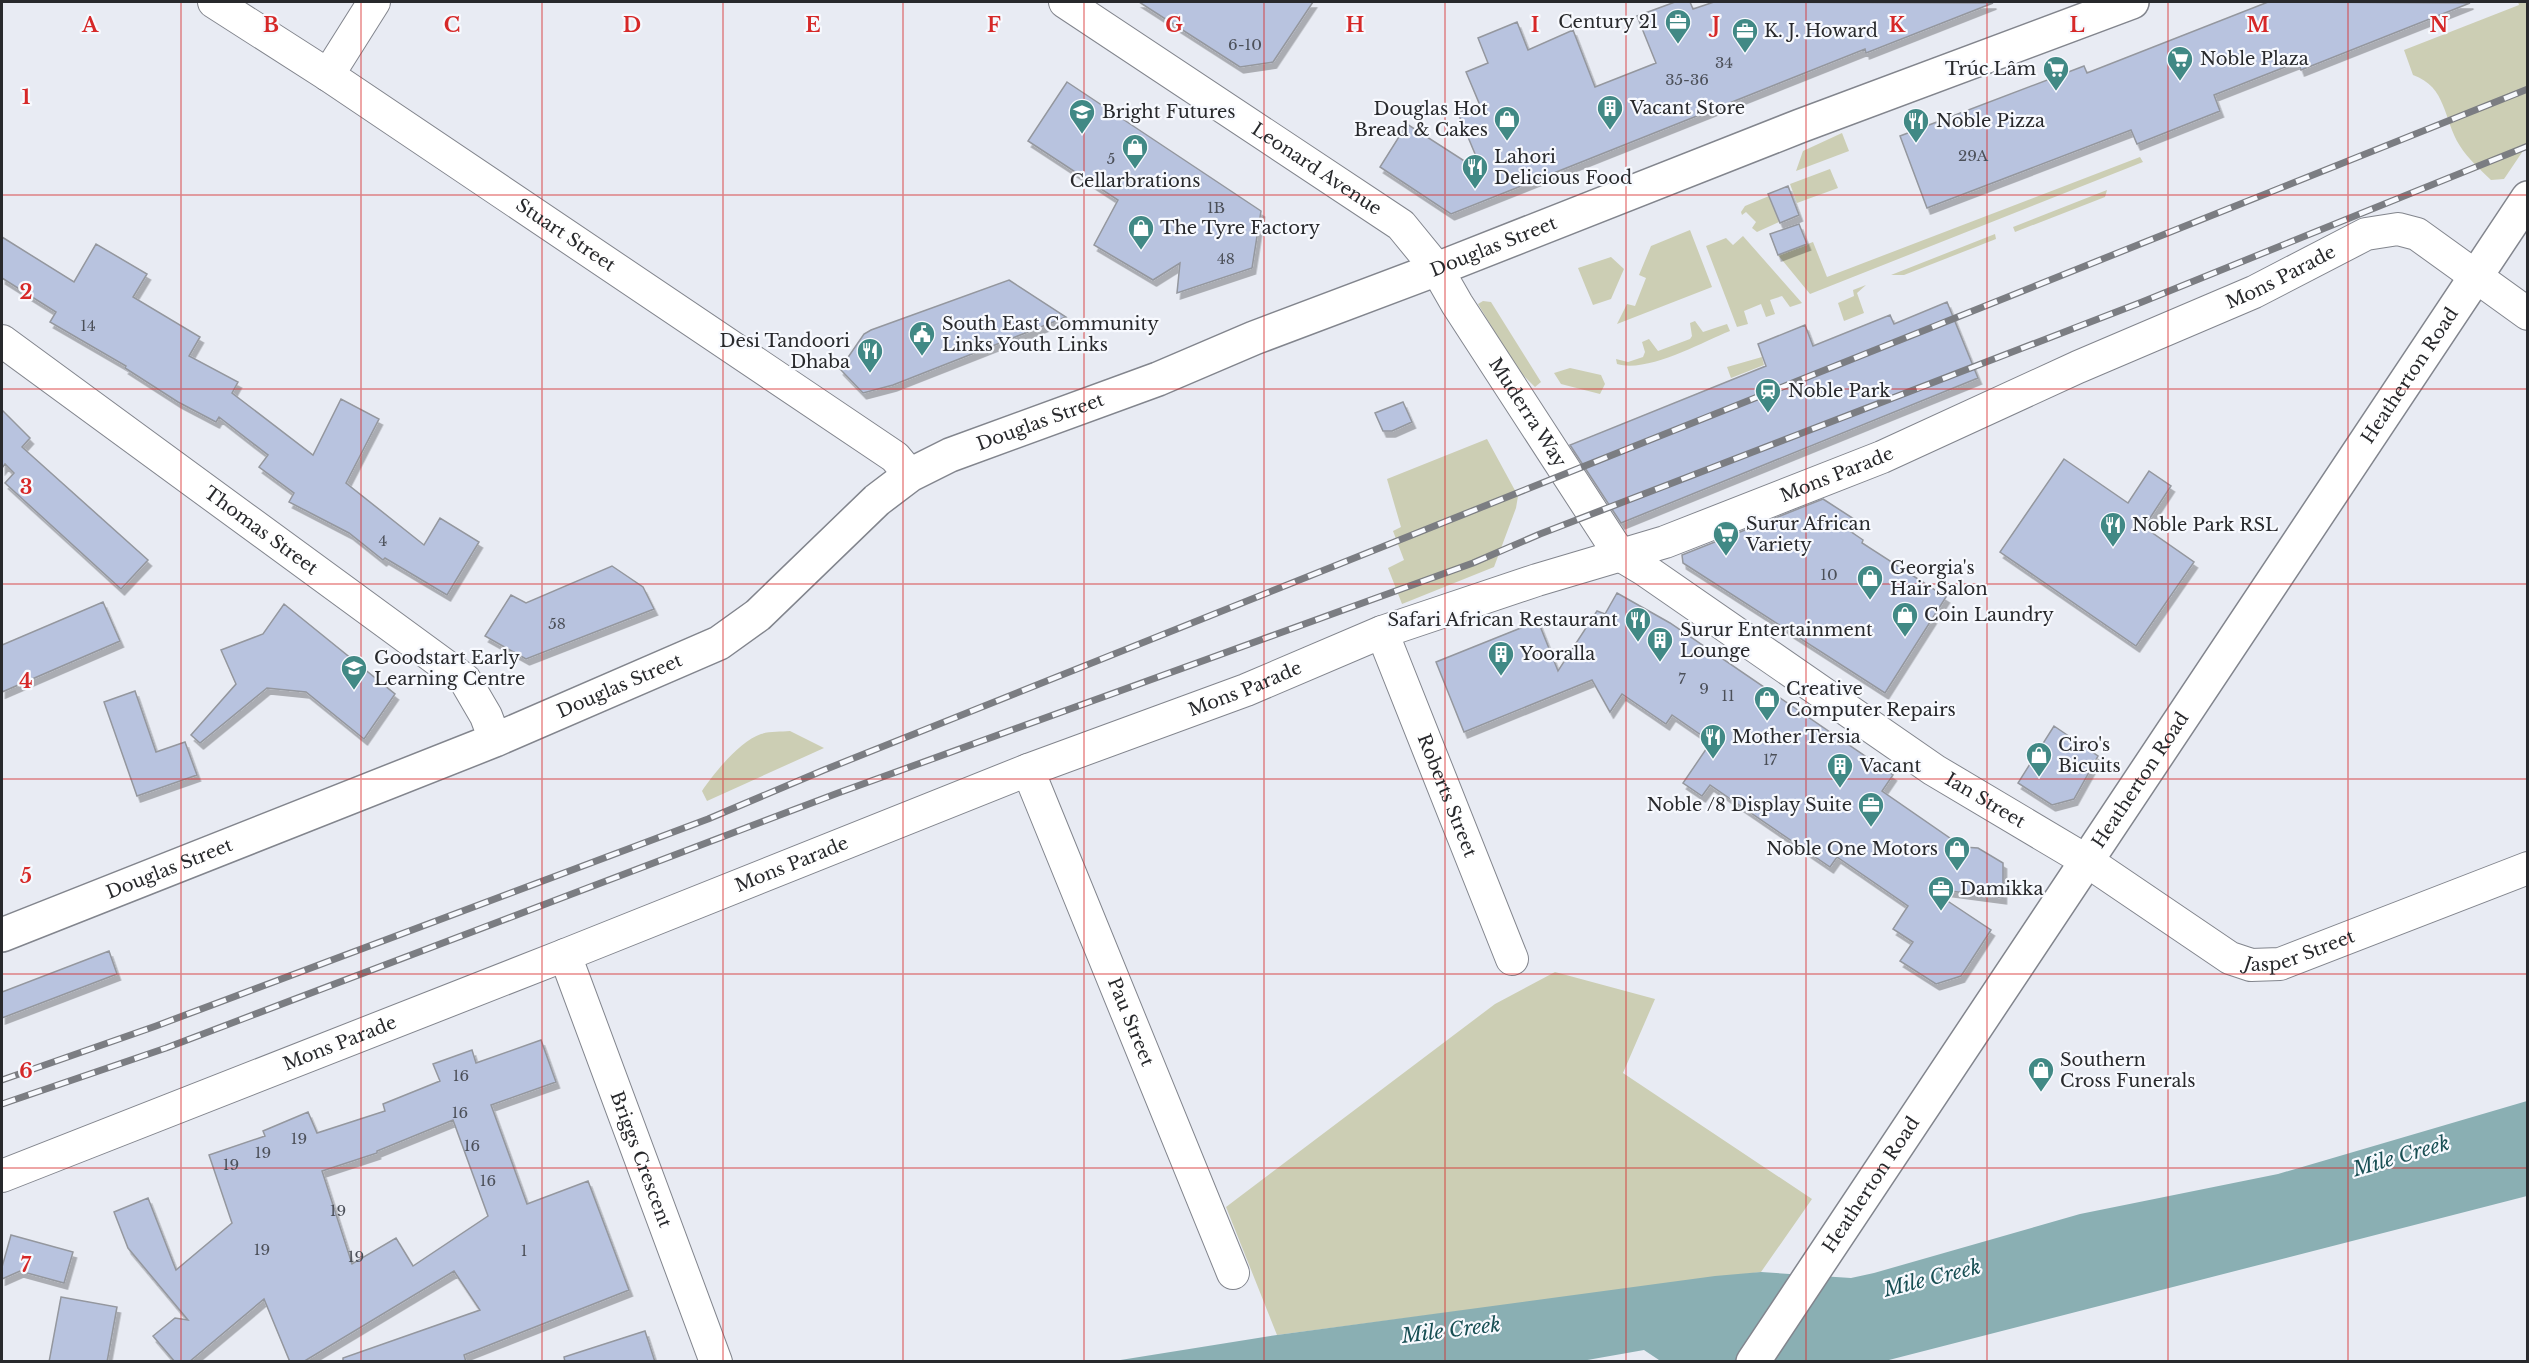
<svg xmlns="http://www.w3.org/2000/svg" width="2529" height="1363" viewBox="0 0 2529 1363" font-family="'Libre Baskerville',serif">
  <defs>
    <filter id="shadow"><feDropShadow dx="3.5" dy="6" stdDeviation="0" flood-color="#0004"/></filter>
  </defs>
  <rect width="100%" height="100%" fill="#e8ebf3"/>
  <!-- green -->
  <path fill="#ccceb4" d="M2518,2H2527V145L2504,179L2491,180C2480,169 2468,159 2460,146C2443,119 2447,87 2413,75L2404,50L2519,5Z
    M1842,133L1849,151L1796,171L1803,151Z
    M2140,157L2143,162L1810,294L1778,255L1813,242L1827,277Z
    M1830,169L1838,188L1797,203L1790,184Z
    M2107,190L2105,197L2015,232L2013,227Z
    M1769,196L1779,222L1757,232L1752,228L1756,222L1746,212L1742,215L1741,212L1745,206Z
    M1690,230L1712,287L1617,324L1627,304L1635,306L1646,278L1639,275L1651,246Z
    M1995,234L1996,239L1904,275H1891Z
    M1743,236L1802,303L1790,307L1782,296L1770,300L1775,314L1766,317L1761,304L1744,311L1748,324L1737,327L1706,246L1726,238L1733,245Z
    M1611,257L1624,269L1611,299L1593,305L1578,268Z
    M1866,285L1857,293L1864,313L1844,321L1838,303L1854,296L1853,290Z
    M1483,301L1491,302L1541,382L1535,387L1517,369L1478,304Z
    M1695,321L1703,332L1727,324L1730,331C1700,343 1648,373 1617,364L1616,359L1628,362L1643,357L1645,352L1642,342L1649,339L1658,351L1690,339L1692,336L1690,323Z
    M1762,357L1764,365L1731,378L1727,367Z
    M1570,368L1601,375L1605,384L1600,394L1561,384L1554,373Z
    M1487,439L1518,496L1516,508L1494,567L1402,604L1388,568L1404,560L1393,531L1401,527L1387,479Z
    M790,731L824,748L707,801L702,791C714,773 740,741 761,734C770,731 781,732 790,731Z
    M1555,972L1655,999L1623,1073L1812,1199L1761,1272L1277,1335L1226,1207L1495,1004Z"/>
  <!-- water -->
  <path fill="#8aafb3" d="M2527,1101V1196L1885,1361L1662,1362L1644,1350L1576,1362H1108L1277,1335L1715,1276L1761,1272L1851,1278L1874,1273L2080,1214L2278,1174Z"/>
  <!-- building -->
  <path fill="#b8c3df" stroke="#94979e" stroke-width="1.5" fill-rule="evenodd" filter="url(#shadow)" d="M1139,2H1313L1273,62L1240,67Z
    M1675,2H1690L1693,9L1714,2L1993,3L1866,53L1865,49L1451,214L1380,167L1407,124L1483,173L1458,113L1479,103L1466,72L1488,63L1478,38L1517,22L1528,50L1573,30L1595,87L1656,63L1637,16Z
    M2268,2L2470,3L2301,70L2298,62L2214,95L2220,111L2137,144L2131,130L1927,208L1900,136L2084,66L2087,73Z
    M1067,82L1261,211L1252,268L1177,293L1180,263L1153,280L1094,245L1118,200L1028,141Z
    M1788,186L1799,215L1780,223L1768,194Z
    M1799,224L1807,244L1778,255L1770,234Z
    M2,237L74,282L96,244L147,274L133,297L200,337L189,356L238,382L232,393L313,455L341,399L379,419L346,483L424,545L440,518L479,542L447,595L385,558L383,560L349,533L289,502L294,493L259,467L268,455L219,417L216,422L178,402L125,368L126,366L50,322L56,312L2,278Z
    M1009,280L1066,317L893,385L863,393L840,369L864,334L871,330Z
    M1947,302L1978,378L1621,523L1570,445L1766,366L1758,344L1805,325L1813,346L1890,315L1894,324Z
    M1403,402L1412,422L1392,431H1383L1375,413Z
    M2,410L30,438L22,447L148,560L121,589L5,483L14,473L5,464L2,468Z
    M2064,459L2128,503L2149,471L2171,486L2144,527L2194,562L2136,646L2000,552Z
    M1823,499L1854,519L1847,529L1863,540L1862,543L1946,597L1885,693L1683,563L1682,555Z
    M612,566L643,587L654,609L526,659L485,636L511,595L526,603Z
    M1617,593L1670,623L1893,775L1882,791L1963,847L1978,848L2003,863V898L1928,888L1991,930L1961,976L1936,984L1900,961L1913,942L1893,929L1908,906L1837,857L1830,867L1710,785L1702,796L1683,783L1711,742L1672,715L1666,724L1622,694L1610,712L1592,680L1464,732L1436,662L1538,621L1558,671L1597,611L1605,614Z
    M103,602L120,641L2,692V645Z
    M284,604L395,694L364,739L306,692L267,688L200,743L191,735L236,684L221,650L263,634Z
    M135,691L156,752L185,742L197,775L137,796L104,702Z
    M2054,726L2098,756L2074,799L2052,805L2018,783Z
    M109,951L117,974L2,1018V992Z
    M541,1040L556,1082L491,1105L527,1204L588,1181L629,1290L464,1355L466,1362H343V1358L480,1310L454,1271L303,1362H290L264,1299L189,1362H175L153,1336L175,1318L188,1320L128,1248L114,1212L148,1198L176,1270L232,1223L209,1155L265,1136L263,1131L308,1112L317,1133L385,1111L383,1104L440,1081L433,1064L472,1050L476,1063ZM453,1120L488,1216L413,1266L396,1238L352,1264L322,1171L377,1153V1151Z
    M11,1235L73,1252L64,1283L20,1271L2,1279V1267Z
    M61,1297L117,1307L107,1362H49Z
    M645,1331L655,1362H565L564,1357Z"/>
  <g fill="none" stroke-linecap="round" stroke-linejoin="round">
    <!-- minor casing -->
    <g stroke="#82858d" stroke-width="34">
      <g id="minor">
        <path id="s1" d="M214,2L328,75L895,457L910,475"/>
        <path id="s2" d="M1065,2L1401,225L1437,269L1457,304L1620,555L1645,570L1934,770L2087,861L2230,958L2251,965L2280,964L2528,868"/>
        <path d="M328,75L374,2"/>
        <path id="s3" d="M2,341L465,680L486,716L495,740"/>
        <path id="s4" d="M1382,632L1512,959"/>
        <path id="s5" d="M1028,770L1233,1273"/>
        <path id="s6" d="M565,955L716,1362"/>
        <path id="s7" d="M2,1176L565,955L1028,770L1246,690L1382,632L1537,580L1665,542L1882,457L2078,367L2254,292L2366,234L2398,229L2417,234L2528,314"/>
      </g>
    </g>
    <!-- secondary casing -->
    <g stroke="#82858d" stroke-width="36">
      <g id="secondary">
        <path id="s8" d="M2,935L495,740L719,643L758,615L877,500L910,475L950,455L1158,379L1254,338L1437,269L1800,126L2132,2"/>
      </g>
    </g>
    <!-- primary casing -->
    <g stroke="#82858d" stroke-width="36">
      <g id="primary">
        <path id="s9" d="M1753,1362L2528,198"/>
      </g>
    </g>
    <!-- minor -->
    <use href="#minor" stroke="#fff" stroke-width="32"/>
    <!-- secondary -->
    <use href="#secondary" stroke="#fff" stroke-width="33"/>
    <!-- primary -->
    <use href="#primary" stroke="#fff" stroke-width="33"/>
    <!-- rail casing -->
    <g stroke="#7b7d82" stroke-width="7">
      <path id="rail" d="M2,1080L156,1026L708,819L824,770L2528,89
        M2,1104L166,1048L838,793L1473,563L1540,534L2142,302L2528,146"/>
    </g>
    <!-- rail -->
    <use href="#rail" stroke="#f7f9fe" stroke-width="4.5" stroke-dasharray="14" stroke-linecap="butt"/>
  </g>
  <!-- grid -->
  <path fill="none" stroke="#d62828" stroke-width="1.5" stroke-opacity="0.55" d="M181,2V1362M361,2V1362M542,2V1362M723,2V1362M903,2V1362M1084,2V1362M1264,2V1362M1445,2V1362M1626,2V1362M1806,2V1362M1987,2V1362M2168,2V1362M2348,2V1362M2,195H2528M2,389H2528M2,584H2528M2,779H2528M2,974H2528M2,1168H2528"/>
  <!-- icons -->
  <defs>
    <g id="office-pin" transform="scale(1.35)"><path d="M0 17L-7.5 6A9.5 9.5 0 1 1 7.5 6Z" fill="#418985" stroke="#f7f9fe"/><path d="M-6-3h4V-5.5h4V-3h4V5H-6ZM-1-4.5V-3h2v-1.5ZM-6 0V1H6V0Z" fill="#fff"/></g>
    <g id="supermarket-pin" transform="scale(1.35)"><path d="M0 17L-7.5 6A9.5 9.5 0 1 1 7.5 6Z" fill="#418985" stroke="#f7f9fe"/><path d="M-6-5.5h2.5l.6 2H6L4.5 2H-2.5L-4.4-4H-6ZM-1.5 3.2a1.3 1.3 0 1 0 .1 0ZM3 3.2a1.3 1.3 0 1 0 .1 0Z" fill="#fff"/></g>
    <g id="building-pin" transform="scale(1.35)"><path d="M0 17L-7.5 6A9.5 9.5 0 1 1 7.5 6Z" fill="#418985" stroke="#f7f9fe"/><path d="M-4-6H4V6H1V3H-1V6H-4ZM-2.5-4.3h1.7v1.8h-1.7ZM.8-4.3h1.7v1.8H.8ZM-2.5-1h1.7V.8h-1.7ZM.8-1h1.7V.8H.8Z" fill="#fff"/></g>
    <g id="school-pin" transform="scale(1.35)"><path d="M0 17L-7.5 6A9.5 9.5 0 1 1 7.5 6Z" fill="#418985" stroke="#f7f9fe"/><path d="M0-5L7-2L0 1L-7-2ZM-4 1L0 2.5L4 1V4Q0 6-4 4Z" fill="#fff"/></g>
    <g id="shop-pin" transform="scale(1.35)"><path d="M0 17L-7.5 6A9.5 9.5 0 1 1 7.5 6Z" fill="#418985" stroke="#f7f9fe"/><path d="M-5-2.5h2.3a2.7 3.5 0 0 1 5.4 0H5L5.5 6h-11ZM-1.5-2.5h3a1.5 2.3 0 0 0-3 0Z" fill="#fff"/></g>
    <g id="restaurant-pin" transform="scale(1.35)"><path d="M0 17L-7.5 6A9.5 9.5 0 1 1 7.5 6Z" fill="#418985" stroke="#f7f9fe"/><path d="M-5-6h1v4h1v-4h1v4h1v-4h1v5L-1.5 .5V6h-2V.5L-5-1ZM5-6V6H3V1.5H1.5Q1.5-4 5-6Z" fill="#fff"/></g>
    <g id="civic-pin" transform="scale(1.35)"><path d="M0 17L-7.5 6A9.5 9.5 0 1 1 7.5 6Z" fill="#418985" stroke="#f7f9fe"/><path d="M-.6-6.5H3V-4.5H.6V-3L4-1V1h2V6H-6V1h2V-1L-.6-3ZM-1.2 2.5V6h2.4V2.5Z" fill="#fff"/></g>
    <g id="station-pin" transform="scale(1.35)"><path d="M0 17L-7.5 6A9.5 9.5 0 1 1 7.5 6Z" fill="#418985" stroke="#f7f9fe"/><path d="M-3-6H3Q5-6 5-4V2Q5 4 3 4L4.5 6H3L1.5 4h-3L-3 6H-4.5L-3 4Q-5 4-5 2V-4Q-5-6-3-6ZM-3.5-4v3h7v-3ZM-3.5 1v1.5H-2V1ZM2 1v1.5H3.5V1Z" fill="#fff"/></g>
  </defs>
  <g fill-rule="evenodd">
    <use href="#office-pin" x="1678" y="22"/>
    <use href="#office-pin" x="1745" y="31"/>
    <use href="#supermarket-pin" x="2180" y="59"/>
    <use href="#supermarket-pin" x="2056" y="69"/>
    <use href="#building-pin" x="1610" y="108"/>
    <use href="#school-pin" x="1082" y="112"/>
    <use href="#shop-pin" x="1507" y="119"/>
    <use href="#restaurant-pin" x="1916" y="121"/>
    <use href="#shop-pin" x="1135" y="147"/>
    <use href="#restaurant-pin" x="1475" y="167"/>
    <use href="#shop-pin" x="1141" y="228"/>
    <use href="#civic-pin" x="922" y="334"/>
    <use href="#restaurant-pin" x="870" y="351"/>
    <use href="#station-pin" x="1768" y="391"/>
    <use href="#restaurant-pin" x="2113" y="525"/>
    <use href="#supermarket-pin" x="1726" y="534"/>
    <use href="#shop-pin" x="1870" y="578"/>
    <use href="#shop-pin" x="1905" y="615"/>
    <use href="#restaurant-pin" x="1638" y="620"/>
    <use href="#building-pin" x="1660" y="640"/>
    <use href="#building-pin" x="1501" y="654"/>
    <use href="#school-pin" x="354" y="668"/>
    <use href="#shop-pin" x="1767" y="699"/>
    <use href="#restaurant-pin" x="1713" y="737"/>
    <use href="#shop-pin" x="2039" y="755"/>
    <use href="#building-pin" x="1840" y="766"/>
    <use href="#office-pin" x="1871" y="805"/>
    <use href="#shop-pin" x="1957" y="849"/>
    <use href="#office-pin" x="1941" y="889"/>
    <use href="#shop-pin" x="2041" y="1070"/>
  </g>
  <g text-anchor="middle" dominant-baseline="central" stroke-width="4.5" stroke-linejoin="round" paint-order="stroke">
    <!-- number labels -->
    <g font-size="15" fill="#4c5059">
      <text x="1245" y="44">6-10</text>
      <text x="1724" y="62">34</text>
      <text x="1687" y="79">35-36</text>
      <text x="1973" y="155">29A</text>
      <text x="1111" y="158">5</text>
      <text x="1216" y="207">1B</text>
      <text x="1226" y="258">48</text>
      <text x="88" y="325">14</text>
      <text x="383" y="540">4</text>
      <text x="1829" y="574">10</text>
      <text x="557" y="623">58</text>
      <text x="1682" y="678">7</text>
      <text x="1704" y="688">9</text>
      <text x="1728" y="695">11</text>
      <text x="1770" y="759">17</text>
      <text x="461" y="1075">16</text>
      <text x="460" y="1112">16</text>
      <text x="299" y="1138">19</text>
      <text x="472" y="1145">16</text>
      <text x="263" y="1152">19</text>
      <text x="231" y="1164">19</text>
      <text x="488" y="1180">16</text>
      <text x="338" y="1210">19</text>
      <text x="262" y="1249">19</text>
      <text x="524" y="1250">1</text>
      <text x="356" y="1256">19</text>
    </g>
    <!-- poi labels -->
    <g font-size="18" fill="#28292c" stroke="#f7f9fe" text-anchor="start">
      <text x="1658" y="22" text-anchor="end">Century 21</text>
      <text x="1764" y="31">K. J. Howard</text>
      <text x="2200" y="59">Noble Plaza</text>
      <text x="2036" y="69" text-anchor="end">Trúc Lâm</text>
      <text x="1630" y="108">Vacant Store</text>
      <text x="1488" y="109" text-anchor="end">Douglas Hot<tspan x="1488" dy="21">Bread &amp; Cakes</tspan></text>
      <text x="1102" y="112">Bright Futures</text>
      <text x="1936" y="121">Noble Pizza</text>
      <text x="1494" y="157">Lahori<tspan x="1494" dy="21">Delicious Food</tspan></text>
      <text x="1135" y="181" text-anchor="middle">Cellarbrations</text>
      <text x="1160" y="228">The Tyre Factory</text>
      <text x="942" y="324">South East Community<tspan x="942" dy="21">Links Youth Links</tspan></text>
      <text x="850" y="341" text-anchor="end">Desi Tandoori<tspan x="850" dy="21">Dhaba</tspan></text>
      <text x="1788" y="391">Noble Park</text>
      <text x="1746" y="524">Surur African<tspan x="1746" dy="21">Variety</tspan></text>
      <text x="2132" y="525">Noble Park RSL</text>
      <text x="1890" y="568">Georgia's<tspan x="1890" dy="21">Hair Salon</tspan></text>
      <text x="1924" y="615">Coin Laundry</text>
      <text x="1618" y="620" text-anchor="end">Safari African Restaurant</text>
      <text x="1680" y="630">Surur Entertainment<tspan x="1680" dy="21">Lounge</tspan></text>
      <text x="1520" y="654">Yooralla</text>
      <text x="374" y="658">Goodstart Early<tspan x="374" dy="21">Learning Centre</tspan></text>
      <text x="1786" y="689">Creative<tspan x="1786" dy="21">Computer Repairs</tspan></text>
      <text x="1732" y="737">Mother Tersia</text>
      <text x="2058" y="745">Ciro's<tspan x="2058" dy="21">Bicuits</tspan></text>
      <text x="1860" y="766">Vacant</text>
      <text x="1852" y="805" text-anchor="end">Noble /8 Display Suite</text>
      <text x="1938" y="849" text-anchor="end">Noble One Motors</text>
      <text x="1960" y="889">Damikka</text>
      <text x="2060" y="1060">Southern<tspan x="2060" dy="21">Cross Funerals</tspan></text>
    </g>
    <!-- street labels -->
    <g font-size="18" fill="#28292c" stroke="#f7f9fe">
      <text stroke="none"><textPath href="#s2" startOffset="302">Leonard Avenue</textPath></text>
      <text stroke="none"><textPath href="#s1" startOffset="422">Stuart Street</textPath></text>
      <text stroke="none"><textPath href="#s8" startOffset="1656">Douglas Street</textPath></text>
      <text stroke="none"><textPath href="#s7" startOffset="2451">Mons Parade</textPath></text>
      <text stroke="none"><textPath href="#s9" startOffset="1185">Heatherton Road</textPath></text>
      <text stroke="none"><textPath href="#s2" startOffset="630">Muderra Way</textPath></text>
      <text stroke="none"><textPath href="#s8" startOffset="1170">Douglas Street</textPath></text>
      <text stroke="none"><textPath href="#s7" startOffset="1965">Mons Parade</textPath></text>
      <text stroke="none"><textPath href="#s3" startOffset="321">Thomas Street</textPath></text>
      <text stroke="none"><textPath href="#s8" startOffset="666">Douglas Street</textPath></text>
      <text stroke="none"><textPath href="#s7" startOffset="1335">Mons Parade</textPath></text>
      <text stroke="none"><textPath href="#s9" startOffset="699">Heatherton Road</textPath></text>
      <text stroke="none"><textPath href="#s4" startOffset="176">Roberts Street</textPath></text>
      <text stroke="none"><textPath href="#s2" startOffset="1240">Ian Street</textPath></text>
      <text stroke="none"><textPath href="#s7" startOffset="849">Mons Parade</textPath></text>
      <text stroke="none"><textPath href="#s8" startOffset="180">Douglas Street</textPath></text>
      <text stroke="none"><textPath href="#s2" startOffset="1604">Jasper Street</textPath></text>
      <text stroke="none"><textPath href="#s5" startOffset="272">Pau Street</textPath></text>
      <text stroke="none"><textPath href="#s7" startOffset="363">Mons Parade</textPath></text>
      <text stroke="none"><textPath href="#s6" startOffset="218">Briggs Crescent</textPath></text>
      <text stroke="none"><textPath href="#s9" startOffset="213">Heatherton Road</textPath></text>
    </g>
    <!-- water labels -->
    <g font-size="20" font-style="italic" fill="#184f54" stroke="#f7f9fe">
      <text transform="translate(2401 1156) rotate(-16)">Mile Creek</text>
      <text transform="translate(1932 1278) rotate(-14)">Mile Creek</text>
      <text transform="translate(1451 1330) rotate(-7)">Mile Creek</text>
    </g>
  </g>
  <g font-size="20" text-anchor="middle" font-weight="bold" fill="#d62828" stroke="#f7f9fe" stroke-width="4.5" stroke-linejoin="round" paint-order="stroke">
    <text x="90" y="32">A</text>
    <text x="271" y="32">B</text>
    <text x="452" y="32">C</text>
    <text x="632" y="32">D</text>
    <text x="813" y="32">E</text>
    <text x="994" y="32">F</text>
    <text x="1174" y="32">G</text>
    <text x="1355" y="32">H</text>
    <text x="1535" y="32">I</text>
    <text x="1716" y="32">J</text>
    <text x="1897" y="32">K</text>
    <text x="2077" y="32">L</text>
    <text x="2258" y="32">M</text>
    <text x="2439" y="32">N</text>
    <text x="26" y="104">1</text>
    <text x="26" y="299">2</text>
    <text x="26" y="494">3</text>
    <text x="26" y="688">4</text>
    <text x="26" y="883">5</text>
    <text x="26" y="1078">6</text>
    <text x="26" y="1272">7</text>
  </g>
  <!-- border -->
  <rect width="2529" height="1363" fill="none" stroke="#28292c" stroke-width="6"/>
</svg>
